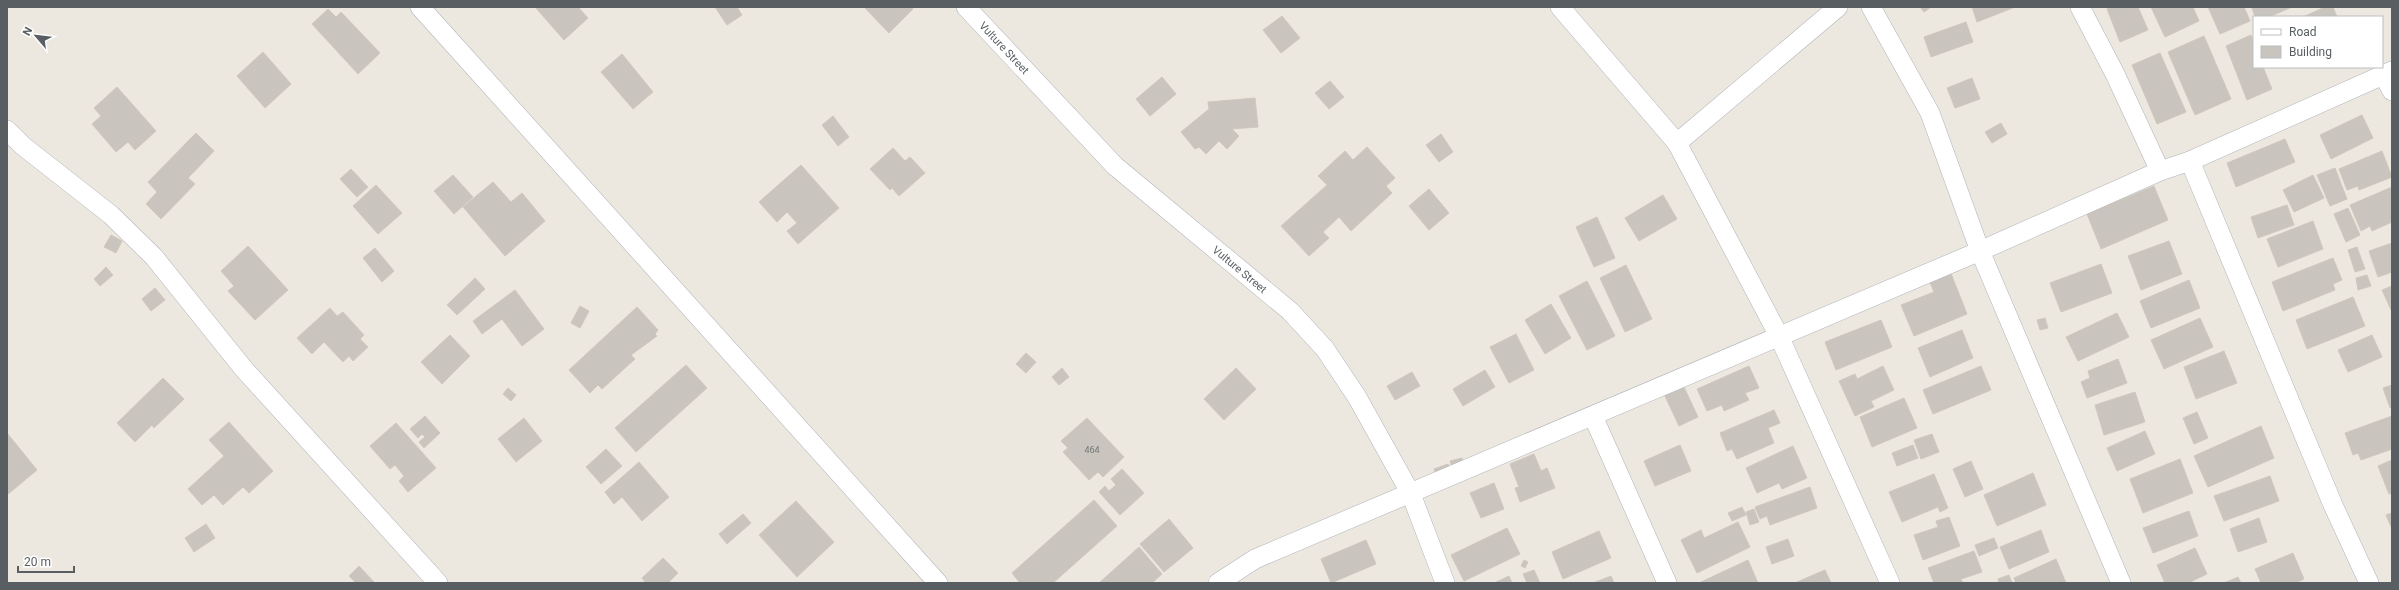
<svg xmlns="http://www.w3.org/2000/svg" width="2399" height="590" viewBox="0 0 2399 590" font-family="Roboto,sans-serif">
  <rect width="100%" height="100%" fill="#ece7df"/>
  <!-- building -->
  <path fill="#c9c4be" stroke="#d1c7bd" d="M535,7H578L588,18L564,40Z
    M715,7H737L742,15L727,25Z
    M864,7H911L913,9L889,33Z
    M1920,7H1931L1924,12Z
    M1972,7H2015L1977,22Z
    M2111,7H2138L2148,30L2120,42L2107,9Z
    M2151,7H2193L2199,21L2165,37Z
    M2208,7H2244L2250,21L2220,34Z
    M2255,7H2292L2269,17H2255L2252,8Z
    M2325,7H2333L2337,17H2303Z
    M328,9L336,17L341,12L380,53L358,74L312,24Z
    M1282,16L1300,38L1281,53L1263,30Z
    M1966,22L1973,42L1931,57L1924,37Z
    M2251,35L2254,43V67H2263L2272,89L2247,100L2226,46Z
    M2204,36L2231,99L2195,115L2168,52Z
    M263,52L291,84L265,108L237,76Z
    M2160,53L2186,112L2157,124L2132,65Z
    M622,54L653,92L633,109L601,72Z
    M1162,77L1176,94L1150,116L1136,99Z
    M1972,78L1980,99L1955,108L1947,88Z
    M1330,81L1344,97L1329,109L1315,93Z
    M117,87L156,131L135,150L128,142L116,152L92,124L101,116L94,108Z
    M1255,98L1258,127L1232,129L1239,136L1227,149L1219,141L1206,154L1199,147L1195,149L1181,132L1209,109L1208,102Z
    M2362,115L2373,138L2331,159L2320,135Z
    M833,116L849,137L838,146L822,125Z
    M2001,123L2007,134L1992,143L1985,132Z
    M196,133L214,151L188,178L195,184L161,219L146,204L157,192L148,182Z
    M1441,134L1453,152L1439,162L1426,145Z
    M2285,139L2295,162L2236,187L2227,163Z
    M1367,147L1395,178L1386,186L1392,193L1351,231L1339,217L1323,232L1329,238L1309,256L1281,226L1327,185L1318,176L1345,151L1353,160Z
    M893,148L905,161L910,157L925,173L899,196L892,188L890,190L870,169Z
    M2382,151L2392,177L2359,190L2358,186L2347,190L2339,169Z
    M801,165L839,208L798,244L787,231L797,223L787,212L777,222L759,202Z
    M2335,168L2347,199L2330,206L2317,175Z
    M351,169L368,187L357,197L340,179Z
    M453,175L473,197L454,214L434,191Z
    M2313,175L2324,198L2294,212L2283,190Z
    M493,182L511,202L522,193L545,221L505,256L463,207Z
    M376,185L402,213L378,234L353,206Z
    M2154,186L2168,220L2101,249L2087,214Z
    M2392,187V222L2372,231L2370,226L2361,231L2350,205Z
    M1429,189L1449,213L1429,230L1409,206Z
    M1663,195L1677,219L1639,241L1625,218Z
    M2287,205L2294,225L2258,238L2251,217Z
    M2348,208L2360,235L2346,242L2334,214Z
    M1597,217L1615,258L1594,267L1576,227Z
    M2313,221L2323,249L2278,267L2267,239Z
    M111,235L122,241L116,253L104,247Z
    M2169,241L2182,274L2141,290L2128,256Z
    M2392,243V272L2378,277L2369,251Z
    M248,246L288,290L255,320L228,291L234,286L221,271Z
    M2357,247L2365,269L2355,272L2348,250Z
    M375,248L394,271L382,282L363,258Z
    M2333,258L2342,280L2333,284L2335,290L2283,311L2272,282Z
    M2101,264L2112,293L2061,312L2050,283Z
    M1626,265L1652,319L1625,332L1600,278Z
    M106,267L113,275L100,286L94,279Z
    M1950,271L1967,314L1914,336L1901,305L1934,292L1929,280Z
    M2367,275L2371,286L2358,290L2356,278Z
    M475,278L485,289L457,315L447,305Z
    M2189,280L2200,308L2151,328L2140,301Z
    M1587,281L1615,336L1587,350L1559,296Z
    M2392,286V312L2382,290Z
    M155,288L165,300L151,311L142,299Z
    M515,290L544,329L522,346L502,319L482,334L473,321Z
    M2353,297L2365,326L2307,349L2296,320Z
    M1551,304L1571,338L1545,354L1525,320Z
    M580,306L589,311L580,328L571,323Z
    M637,307L658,330L655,334L657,336L631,355L635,359L602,389L598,385L590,393L569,370Z
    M330,308L337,316L343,312L364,335L360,339L368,347L353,361L349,356L343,362L324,342L312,354L297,338Z
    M2117,313L2129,337L2078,361L2066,337Z
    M2045,318L2048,328L2040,330L2037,320Z
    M2200,318L2213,347L2164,369L2151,340Z
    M1881,320L1892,347L1836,370L1825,342Z
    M1962,330L1973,358L1930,377L1918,348Z
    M1516,334L1534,370L1509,383L1490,347Z
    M450,335L470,356L442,384L421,362Z
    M2372,335L2382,357L2348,372L2338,350Z
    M2224,351L2237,383L2196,399L2184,367Z
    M1026,353L1036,362L1026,373L1016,364Z
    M2118,359L2127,383L2087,398L2081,382L2090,378L2088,371Z
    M686,365L707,388L636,452L615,428Z
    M1749,366L1759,388L1745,393L1749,400L1724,411L1722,405L1707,411L1697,389Z
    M1883,366L1894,390L1871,401L1874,407L1855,416L1839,381L1855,374L1857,379Z
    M1981,366L1991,390L1933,414L1923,390Z
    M1062,368L1069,377L1059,385L1052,377Z
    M1236,368L1256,389L1224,420L1204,399Z
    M1485,370L1495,387L1463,406L1453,389Z
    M1412,372L1420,386L1395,400L1387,386Z
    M163,378L184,399L154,428L152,425L135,442L117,423Z
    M1683,385L1698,417L1679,426L1664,394Z
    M2392,385V407L2390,408L2383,388Z
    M508,388L516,395L511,401L503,394Z
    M2135,392L2145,422L2104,435L2095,405Z
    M1904,398L1917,428L1872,447L1860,417Z
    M1774,410L1780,423L1768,428L1774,443L1737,459L1732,449L1727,451L1720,433Z
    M2197,412L2208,438L2194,444L2183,418Z
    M425,416L440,433L424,448L419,442L425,437L422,434L418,438L410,429Z
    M2392,416V449L2361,460L2358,453L2353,455L2345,433Z
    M524,418L542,441L516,462L498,439Z
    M1087,418L1124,457L1103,477L1098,472L1089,480L1063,452L1068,448L1061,441Z
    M229,422L273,471L249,493L243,487L223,505L214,495L202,505L188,489L224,456L209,440Z
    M396,423L436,468L408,492L399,481L404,476L395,465L390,469L370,446Z
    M2261,426L2274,458L2208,487L2194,456Z
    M2145,431L2155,454L2117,471L2107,448Z
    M7,433L37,470L7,495Z
    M1932,434L1939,452L1921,459L1914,440Z
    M1680,445L1691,471L1655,486L1644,461Z
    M1913,445L1918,458L1897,466L1892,453Z
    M1793,446L1807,478L1782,489L1779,483L1757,493L1746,468Z
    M606,449L622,466L601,484L586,467Z
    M1534,454L1541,471L1547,468L1555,488L1520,502L1515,488L1519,487L1510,464Z
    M1462,458L1463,464L1452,467L1450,461Z
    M2180,459L2193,493L2143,513L2130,479Z
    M2392,460V493L2389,494L2378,466Z
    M1971,461L1983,489L1965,497L1953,469Z
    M639,462L669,497L642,521L622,497L614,504L605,492Z
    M1448,464L1450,471L1436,475L1434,469Z
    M1122,469L1144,493L1120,515L1099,492L1105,486L1109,491L1116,485L1111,479Z
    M2033,473L2046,505L1997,526L1984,495Z
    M1934,474L1948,508L1940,512L1938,507L1902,522L1889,492Z
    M2270,476L2279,501L2224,521L2214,496Z
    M1494,483L1504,509L1481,518L1470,493Z
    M1810,487L1817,508L1770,525L1767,516L1760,519L1755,507Z
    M1094,500L1117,526L1053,583H1020L1012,573Z
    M796,501L834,542L797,577L759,535Z
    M1742,507L1746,515L1732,521L1728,513Z
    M1754,509L1759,522L1750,525L1746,512Z
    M2189,511L2198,536L2153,553L2143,528Z
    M2392,513V529L2386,515Z
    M743,514L751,523L727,544L719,534Z
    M1949,517L1960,546L1923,560L1914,535L1938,527L1936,521Z
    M2259,518L2267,542L2238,552L2230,529Z
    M1169,519L1193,548L1164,572L1140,544Z
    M1738,522L1750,547L1697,573L1681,540L1701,530L1704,538Z
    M206,524L215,538L194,552L185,538Z
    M1507,528L1520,554L1464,581L1451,555Z
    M2041,530L2049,552L2009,569L2000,547Z
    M1599,531L1611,558L1563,579L1552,552Z
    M1994,538L1998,548L1979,556L1975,545Z
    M1788,539L1794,556L1772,564L1766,547Z
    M1366,540L1376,564L1331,583L1321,559Z
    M1139,547L1162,574L1152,583H1099Z
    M2195,548L2207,574L2188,583H2165L2157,565Z
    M1974,551L1982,572L1961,579L1963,583H1934L1928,568Z
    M2293,553L2304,579L2295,583H2261L2255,569Z
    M663,558L678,573L668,583H646L642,578Z
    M2056,559L2066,583H2016L2014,578Z
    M1524,560L1528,562L1525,568L1521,566Z
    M1748,560L1758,583H1701V582Z
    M359,566L375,583H356L349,576Z
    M1534,570L1540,583H1527L1523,574Z
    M1825,570L1831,583H1797V582Z
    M2009,575L2012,583H1999L1998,579Z
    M1509,576L1512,583H1494Z
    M1611,576L1614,583H1593Z
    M2238,577L2241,583H2224Z"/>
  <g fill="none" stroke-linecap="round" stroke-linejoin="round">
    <!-- street casing -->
    <g stroke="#b0b4b8" stroke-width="20">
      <g id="street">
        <path d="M420,7L938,583"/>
        <path id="s1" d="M966,7L1115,166L1290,311L1325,349L1357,397L1411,494L1445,583"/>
        <path d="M1560,7L1677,143L1779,336L1890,583"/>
        <path d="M1871,7L1930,113L1980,251L2121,583"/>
        <path d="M2080,7L2115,74L2160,171"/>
        <path d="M2383,74L2392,91"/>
        <path d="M7,130L23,146L111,215L154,257L243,368L438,583"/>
        <path d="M1677,143L1838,7"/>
        <path d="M2190,161L2333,505L2369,583"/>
        <path d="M1593,416L1667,583"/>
        <path d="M1218,583L1255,559L1980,251L2160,171L2190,161L2392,71"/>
      </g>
    </g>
    <!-- street -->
    <use href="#street" stroke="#fff" stroke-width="19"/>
  </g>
  <g text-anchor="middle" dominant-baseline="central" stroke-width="3.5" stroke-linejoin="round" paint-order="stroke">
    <!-- number labels -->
    <g font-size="9" fill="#747878">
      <text x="1092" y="450">464</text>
    </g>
    <!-- street labels -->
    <g font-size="11" fill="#585e61" stroke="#fff">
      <text stroke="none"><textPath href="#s1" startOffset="56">Vulture Street</textPath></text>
      <text stroke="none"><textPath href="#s1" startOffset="380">Vulture Street</textPath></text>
    </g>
  </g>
  <!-- border -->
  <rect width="2399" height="590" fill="none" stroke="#585e61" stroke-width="16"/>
  <!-- legend -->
  <rect x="2253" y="16" width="130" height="52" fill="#ffffff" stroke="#bcbfc0"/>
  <rect x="2261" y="29" width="20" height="6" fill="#ffffff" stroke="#bcbfc0"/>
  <text x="2289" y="36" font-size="12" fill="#585e61">Road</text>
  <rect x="2261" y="46" width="20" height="12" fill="#c9c4be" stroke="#bcbfc0"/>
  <text x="2289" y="56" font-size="12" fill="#585e61">Building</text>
  <!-- north arrow -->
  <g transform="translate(36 36) rotate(298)" stroke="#ffffff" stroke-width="3" paint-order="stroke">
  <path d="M0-3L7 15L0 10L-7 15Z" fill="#585e61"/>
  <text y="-6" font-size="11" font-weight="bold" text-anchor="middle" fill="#585e61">N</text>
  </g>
  <!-- scale -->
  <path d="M18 566v6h56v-6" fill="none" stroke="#585e61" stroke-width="2"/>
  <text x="24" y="566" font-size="12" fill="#585e61" stroke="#ffffff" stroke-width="3" paint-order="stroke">20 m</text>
</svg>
